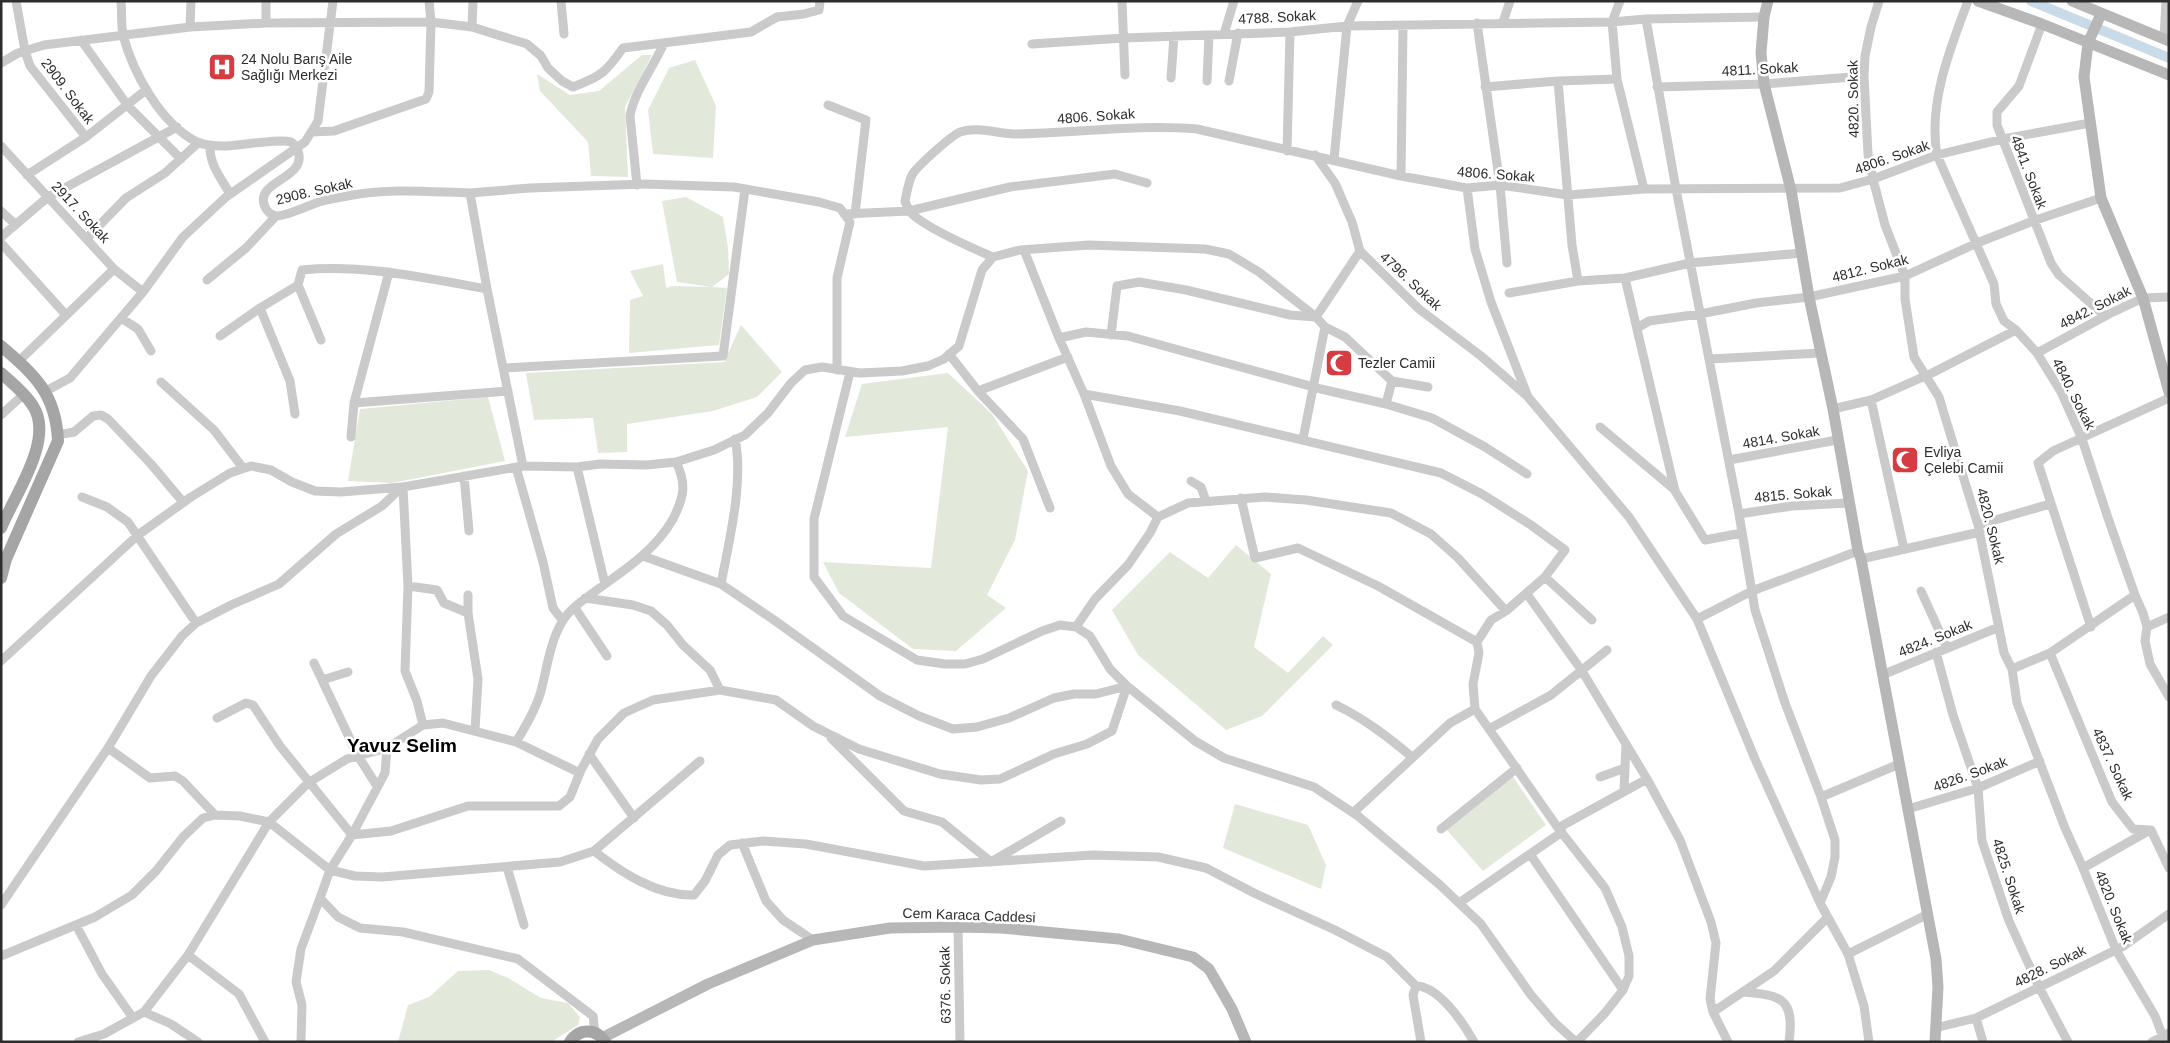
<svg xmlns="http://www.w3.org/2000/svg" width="2170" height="1043" viewBox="0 0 2170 1043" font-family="Arial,sans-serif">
  <rect width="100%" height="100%" fill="#fff"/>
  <!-- green -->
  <path fill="#e2e9db" d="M642,55H652L625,107L628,177L591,176L588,142L540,91L537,74L570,95L599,91Z
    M695,60L716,106L713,158L653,154L648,110L669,68Z
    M686,197L723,217L728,248L729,274L712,287L727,288L719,345L629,353L630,300L643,296L630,271L663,264L666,288L672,286L711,287L677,282L662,201Z
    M741,325L782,372L757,397L713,411L627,424V452L598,453L593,418L534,420L526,373L724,362Z
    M948,373L992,414L1028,471L1015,540L987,595L1006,608L956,651L913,649L839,593L823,562L931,568L948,427L845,437L862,384Z
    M488,397L505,461L392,483L348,481L360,409Z
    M1236,545L1271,574L1254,647L1288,673L1323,636L1333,645L1262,716L1226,730L1138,655L1112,610L1170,552L1208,578Z
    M1511,774L1546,825L1483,871L1446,829Z
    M1235,804L1308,825L1326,865L1321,889L1223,848Z
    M489,970L508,978L541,998L568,1003L580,1017L578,1025L551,1042H398L408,1005L429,997L458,971Z"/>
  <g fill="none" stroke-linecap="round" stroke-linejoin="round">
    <!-- canal -->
    <path stroke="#c9dbe8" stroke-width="10" d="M2031,1L2169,58"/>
    <!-- street -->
    <path stroke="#cacaca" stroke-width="9" d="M16,1L25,51L30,66L86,137
      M121,1C122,12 121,25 123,35C133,73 161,124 197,142C204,145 216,146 223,146C239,146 280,138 291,142C294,144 297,148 298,151C308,179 253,181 265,207C267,211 271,215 276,216C286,217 309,205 319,202C330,199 342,197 353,195C391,188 432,192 470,193L487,289L523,466
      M561,1L564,34
      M1122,1L1125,75
      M1620,1L1612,22L1617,79L1644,189
      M1879,1L1871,27L1865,56L1864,76L1868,154L1873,179L1885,225L1905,276V299L1914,357L1939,397L1978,525L2004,653L2012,669L2017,703L2065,828L2083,868L2116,950L2155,1016L2165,1042
      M1968,1C1950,49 1928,103 1937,155L1994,284L1996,304L2004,321L2016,330L2037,353L2061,392L2082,439L2108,518L2135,595L2143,613L2147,627L2145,641L2150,664L2169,697
      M1646,19L1676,189L1739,514L1755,610L1785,703L1821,797L1835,840V857L1831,877L1820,903
      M1503,22L1510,1
      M266,23V1
      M1477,23L1500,185L1507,263
      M2042,24L2019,86L1997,112V125L2051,263L2059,275L2105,316
      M190,27L191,1
      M472,27L473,1
      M1224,34L1234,1
      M2164,39L2166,1
      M81,40L128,106L181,159
      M1032,44L1124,38L1290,32L1347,26L1612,22L1646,19L1764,17
      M1,63L18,53L44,45L190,27L266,23L431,22L472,27L527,44L541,56L548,68L562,81L573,87C602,76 606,72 623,48L751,32L777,17L804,14L819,10L820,1
      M1171,78L1174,36
      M1207,81L1209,35
      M1229,81L1238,33
      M1558,81L1572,245L1578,281L1625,278L1675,491L1705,540L1742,533
      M1485,87L1558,81L1617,79
      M1657,87L1764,84L1864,76
      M828,105L866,120L855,214
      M312,132L334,131L426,99L429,92L431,22L429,1
      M210,145C209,164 221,178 230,194
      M1,146L114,269L143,292
      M1287,151L1290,32
      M1315,155L1335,183L1352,222L1360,251L1419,309L1481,356L1526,395
      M1334,159L1347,26L1358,1
      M27,175L86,137L146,90
      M1401,176L1403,27
      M637,185L630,116C634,92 654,66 664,43
      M1467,188L1475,249L1491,302L1528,397L1629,517L1697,619L1755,759L1820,903L1848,954L1864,1006L1869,1042
      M470,193L530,188L645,184L734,187L819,202L840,208L850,222L837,278V370
      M1,211L15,224
      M844,214L909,211L1010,187L1115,174L1147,183
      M1,237L48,197L177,127
      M87,238L126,198L165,173L198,143
      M1,243L66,315
      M1024,250L1059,338L1084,394L1111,466L1128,494L1158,517
      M993,257C972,248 925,228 910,212C908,209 906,204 905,201C907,193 908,183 912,175C916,167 951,136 960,132C978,126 999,134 1017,134C1077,133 1137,124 1197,129L1401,176L1467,188L1500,185L1568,195L1644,189L1840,188L1873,179L1937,155L2003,139L2090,123
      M1625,278L1690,263L1802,253
      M207,280L246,248L276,216
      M298,285L321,340
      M1509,293L1578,281
      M260,308L290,381L295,414
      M1316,317L1360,251
      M121,318L138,329L151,351
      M1637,328L1649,321L1700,314L1756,303L1809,297L1905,276L1977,243L2033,221L2101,198
      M1111,335L1117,286L1139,282L1186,290L1290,315L1315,317
      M220,336L260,308L298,285L302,270C364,264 425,278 487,289
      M1059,338L1086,332L1128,336L1321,389L1386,404L1432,418L1485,447L1527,474
      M2037,353L2109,314L2143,298L2169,297
      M949,354L978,391L1023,439L1050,508
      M1710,359L1820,353
      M19,361L114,269
      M503,368L723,356L745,189
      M850,372L814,519V577L843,616L917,660L945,664H965L983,659L1042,631L1060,625L1076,627L1090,636L1110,669L1127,686L1195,741L1224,758L1314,787L1358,816L1440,885L1481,924L1531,995L1555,1023L1576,1042
      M1392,381L1428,387
      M161,382L214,430L243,468
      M46,391L70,378L143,292L183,237L226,197L305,142L318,121L333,1
      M978,391L1068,357
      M1084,394L1180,411L1441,473L1482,494L1531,525L1565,550L1545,577L1506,611L1491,620L1477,642L1479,653L1473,684L1475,709L1558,828L1605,888L1622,927L1629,956V976L1623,990L1605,1013L1577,1042
      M1871,400L1904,549
      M354,403L508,391
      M1833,409L1871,400L1932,373L2016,330
      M1,415L24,394
      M1600,427L1675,490
      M57,435L74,432L93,416L101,415L108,419L151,464L183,502
      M351,437L354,403L389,272
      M1303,439L1325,327
      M1729,460L1837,440
      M516,467L543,562L553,608L563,621
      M577,467L605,584
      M464,476L469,531
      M1191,481L1201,487L1206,501
      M403,487L408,586L405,671L417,701L423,725
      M82,497L107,507L128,522L196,623
      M1241,498L1255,558L1298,548L1378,586L1477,642
      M1739,514L1792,506L1849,503
      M1978,525L2050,504
      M643,556L721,584L774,620L880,696L919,716L953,729L977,727L1009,718L1054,698L1074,694H1096L1127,686
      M1861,559L1980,532
      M1545,577L1592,620
      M721,584C729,541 744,482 735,439
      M408,586L437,590L444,603L468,613L478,679L475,730
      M1921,591L1947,648
      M1527,594L1582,671L1647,779L1680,840L1711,922L1716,943L1710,999L1713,1012L1728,1042
      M585,598L633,605L651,611L667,625L683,645L710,670L720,690
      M575,608L607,656
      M468,613V595
      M1697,619L1752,591L1858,551
      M1076,627L1095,599L1128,565L1150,533L1158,517L1188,503L1265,497L1306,500L1391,513L1431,534L1458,558L1506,611
      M2091,627L2038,463L2053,451L2169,398
      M2147,627L2169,617
      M1936,652L1953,715L1978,788L1982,841L2009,921L2039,987L2068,1042
      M2050,653L2112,802L2133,829L2151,830L2169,868
      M1,661L138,535L191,497L230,473L251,466L271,470L292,482L315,491L341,492L403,487L523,466L577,467L600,464L647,465L676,462L714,450L745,435L768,413L791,383L805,370L822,367L860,373L902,371L928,366L944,359L959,346L982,270L993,257L1020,250L1089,245L1205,249L1229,254L1259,272L1316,317L1325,327L1345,337L1392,381L1386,404
      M314,663L358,756L377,786
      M2012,669L2050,653L2135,595
      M1882,675L1999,627
      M322,680L348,672
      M1336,705C1365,719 1388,737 1412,757
      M217,718L246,703L253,705L280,746L352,835L391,831L468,806H559L570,797L581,770L598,739L624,713L653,700L720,690L776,700L813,726L859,749L940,774L981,780L1000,779L1054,754L1087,744L1112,731L1127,686
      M1489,729L1551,695L1607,650
      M831,738L904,811L942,822L991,862L1061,821
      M516,742L580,773
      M108,748L150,778L175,776L183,781L215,815
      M387,748L385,773L352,835L330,870L355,876L382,877L560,862L594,851L700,761
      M589,754L634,818
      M1600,777L1625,768
      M1624,791L1626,744
      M1821,797L1899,764
      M1908,809L1978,788L2040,761
      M1354,812L1450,723L1475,709
      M1558,828L1647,779
      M1441,829L1517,768
      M742,843L766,901L783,920L813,940
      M594,851C622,873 657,896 694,895L705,881L718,855L730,845L763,841L806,844L924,866L1093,855L1158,857L1206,868L1256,894L1335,930L1387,957L1416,986C1439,986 1464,1024 1474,1042
      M1530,854L1623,990
      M507,867L524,925
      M2083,868L2150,830
      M1459,903L1562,832
      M1,905L108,748L151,676L182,636L196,623L231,605L279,584L336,534L382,506L402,487
      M76,925L102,974L133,1018
      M958,927L960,1042
      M1848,954L1928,914
      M188,955L239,994L265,1042
      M1,956L95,917L132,895L156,871L183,837L203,818L215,815L240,816L269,822L330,870L320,898L338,917L360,928L403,932L518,959L593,1016L595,1033
      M1416,986L1413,995L1421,1042
      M1743,992C1781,995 1795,998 1789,1042
      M144,1012L171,1024L198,1042
      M1713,1012L1774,971L1827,918
      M1976,1018L1983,1042
      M1935,1028L1976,1018L2122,947L2169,914
      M78,1042L104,1034L144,1012L188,955L269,822L308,783L347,759L387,748L423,725L443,723L516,742C526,726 536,709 541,691C547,668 550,642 562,622C571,606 591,595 605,584C632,565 657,547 673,519C684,497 687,484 676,462
      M301,1042L302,1005L296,982L301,949L320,898
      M2152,1042L2169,1033"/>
    <!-- secondary -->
    <path stroke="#b7b7b7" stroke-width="11" d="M1768,1L1764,17L1761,53L1764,84L1791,190L1809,297L1833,409L1858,551L1861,559L1936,959L1938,987L1935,1042
      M1978,1L2042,24L2169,75
      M2072,1L2169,41
      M2101,14L2088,43L2084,77L2101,198L2143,298L2169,392
      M602,1038L708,984L813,940L890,928L958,927L1001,928L1119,939L1193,957L1209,969L1232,1009L1246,1042"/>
    <!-- primary -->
    <path stroke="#a5a5a5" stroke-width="12" d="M1,346C35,375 56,394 58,441L6,559L1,578
      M1,373C12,383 25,393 33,406C55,439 14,496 1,528
      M570,1042C579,1028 596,1028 605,1042"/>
  </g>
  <!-- icons -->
  <defs>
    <g id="hospital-square" transform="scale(1.4375)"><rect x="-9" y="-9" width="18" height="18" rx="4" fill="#d53d43" stroke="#fff"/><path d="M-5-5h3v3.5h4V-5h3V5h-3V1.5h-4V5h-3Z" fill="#fff"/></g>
    <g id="mosque-square" transform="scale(1.4375)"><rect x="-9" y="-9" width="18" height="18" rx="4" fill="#d53d43" stroke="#fff"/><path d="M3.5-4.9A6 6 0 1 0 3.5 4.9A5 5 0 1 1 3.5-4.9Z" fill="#fff"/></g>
  </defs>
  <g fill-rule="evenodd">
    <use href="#hospital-square" x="222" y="67"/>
    <use href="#mosque-square" x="1339" y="363"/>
    <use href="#mosque-square" x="1905" y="460"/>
  </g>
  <g text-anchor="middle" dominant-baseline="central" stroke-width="5" stroke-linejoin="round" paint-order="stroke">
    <!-- street labels -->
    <g font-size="14" fill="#2d2d2d" stroke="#fff">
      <text transform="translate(1277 17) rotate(-3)">4788. Sokak</text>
      <text transform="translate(1760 69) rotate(-3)">4811. Sokak</text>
      <text transform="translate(68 91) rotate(53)">2909. Sokak</text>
      <text transform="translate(1853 99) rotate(-91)">4820. Sokak</text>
      <text transform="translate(1096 116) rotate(-4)">4806. Sokak</text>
      <text transform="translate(1892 157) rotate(-19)">4806. Sokak</text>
      <text transform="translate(2029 172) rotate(69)">4841. Sokak</text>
      <text transform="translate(1496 174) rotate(4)">4806. Sokak</text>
      <text transform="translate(314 191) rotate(-13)">2908. Sokak</text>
      <text transform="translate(81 212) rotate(47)">2917. Sokak</text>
      <text transform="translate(1870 268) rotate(-14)">4812. Sokak</text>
      <text transform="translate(1411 281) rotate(43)">4796. Sokak</text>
      <text transform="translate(2095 307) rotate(-27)">4842. Sokak</text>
      <text transform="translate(2074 394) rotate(63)">4840. Sokak</text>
      <text transform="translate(1781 437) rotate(-10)">4814. Sokak</text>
      <text transform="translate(1793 494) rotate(-5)">4815. Sokak</text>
      <text transform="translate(1991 526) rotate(76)">4820. Sokak</text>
      <text transform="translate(1935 638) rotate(-22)">4824. Sokak</text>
      <text transform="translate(2113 764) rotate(65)">4837. Sokak</text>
      <text transform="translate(1970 774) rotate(-20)">4826. Sokak</text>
      <text transform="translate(2009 876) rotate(72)">4825. Sokak</text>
      <text transform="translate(2114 907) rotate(68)">4820. Sokak</text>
      <text transform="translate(969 915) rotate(2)">Cem Karaca Caddesi</text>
      <text transform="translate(2050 966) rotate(-26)">4828. Sokak</text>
      <text transform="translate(945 985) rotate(-91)">6376. Sokak</text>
    </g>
    <!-- poi labels -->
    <g font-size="14" fill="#2d2d2d" stroke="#fff" text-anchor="start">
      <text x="241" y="59">24 Nolu Barış Aile<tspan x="241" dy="16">Sağlığı Merkezi</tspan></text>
      <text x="1358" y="363">Tezler Camii</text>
      <text x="1924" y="452">Evliya<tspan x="1924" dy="16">Çelebi Camii</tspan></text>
    </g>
    <!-- district labels -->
    <g font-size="19" font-weight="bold" fill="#000" stroke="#fff">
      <text x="402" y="745">Yavuz Selim</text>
    </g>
  </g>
  <!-- border -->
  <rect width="2170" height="1043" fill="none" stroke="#2d2d2d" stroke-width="5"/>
</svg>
